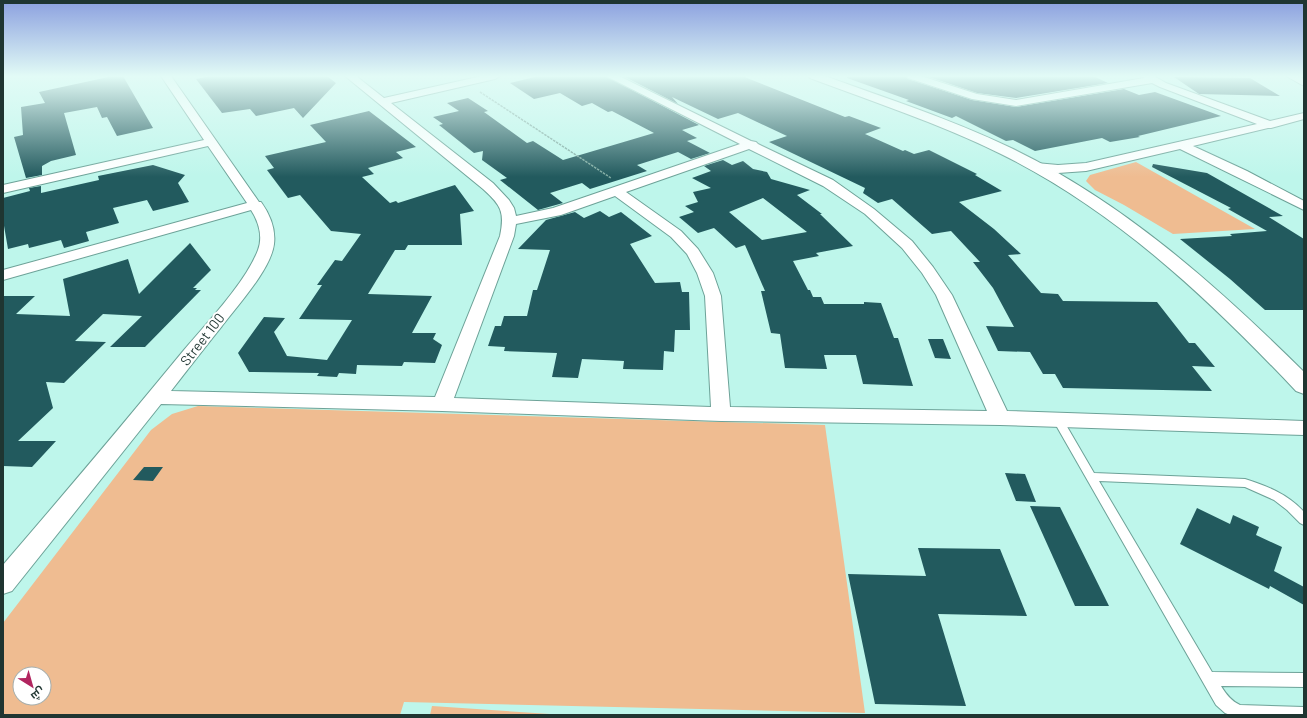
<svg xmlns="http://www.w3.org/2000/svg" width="1307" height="718" viewBox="0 0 1307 718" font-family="Barlow,Cairo,sans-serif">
  <rect width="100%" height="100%" fill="#bef6eb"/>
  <!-- green -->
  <path fill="#efbc91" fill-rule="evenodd" d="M1136,162L1255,229L1173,234L1124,205L1095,190L1086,181L1090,175Z
    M198,406L825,425L865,713L404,702L400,715H3V623L151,430L172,414ZM20,674H44V698H20Z
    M432,706L565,715H430Z"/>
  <!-- building -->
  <path fill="#225a5e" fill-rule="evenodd" d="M113,76H123L153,128L117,136L107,117L102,118L97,107L64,113L76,155L51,161L42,166V175L26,178L14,137L23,135L21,107L45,103L39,92Z
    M211,76H327L336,83L303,118L294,108L256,116L250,109L222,113L196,79Z
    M539,76H605L699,125L682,130L697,138L687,141L710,153L691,159L678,152L637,165L647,171L590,189L582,183L550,193L563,203L538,210L500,180L507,178L482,160L483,151L474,153L439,125L443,124L433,117L459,111L447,103L468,98L488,111L484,112L527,143L533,141L563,160L654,133L612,111L608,112L592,103L582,106L560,93L534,99L510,83Z
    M623,76H742L845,117L849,116L881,128L865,134L903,151L905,150L914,154L929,150L977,174L975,175L1002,191L959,202L994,229L1021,254L1008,255L1041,293L1058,294L1063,301L1157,302L1189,343H1195L1215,367L1192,366L1212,391L1063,388L1055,374H1043L1030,352L998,351L986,326L1014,327L993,288L973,262H980L951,231L932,234L892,199L878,203L863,193L865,188L769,142L787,136L738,113L718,119L672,97L678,104Z
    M847,76H905L908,79L972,100L1016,107L1124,89L1139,95L1155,92L1221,116L1138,136L1140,137L1110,142L1102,138L1035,151L1013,140L1006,141L956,116L952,118L906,101L909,100L847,78Z
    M926,76H1093L1108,83L1016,98L977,93Z
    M1174,77L1250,78L1280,96L1199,94Z
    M369,111L416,147L396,152L403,158L368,168L374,174L362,177L390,203L396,201L398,203L455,185L474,211L460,214L462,245H408L405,250H395L368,294L432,296L412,333H436L433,339L442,345L435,363L404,362L402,366L357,365L356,374L339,373L337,377L317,376L319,373L249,372L238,353L264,317L285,318L274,332L287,356L327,360L352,320L299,319L322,285H317L335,260L342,261L361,234L331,231L300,195L288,198L267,170L274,168L265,156L326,142L310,125Z
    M723,160L732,165L743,161L753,169L767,172L771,179L810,190L797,195L822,214H820L853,246L816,253L819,256L793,261L808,290H810L813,297H821L824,304H864V302L881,303L894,338H898L913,386L863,384L856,355H824L827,369L785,368L780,334L771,333L761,291H765L745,245L736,248L714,228L698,233L679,217L694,212L685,206L698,202L693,192L711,188L692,178L711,171L704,166ZM763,198L807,232L762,240L729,212Z
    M1153,164L1207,173L1283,216L1269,217L1304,239V310H1265L1230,279L1180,239L1232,236L1230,234L1267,231L1228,209L1231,208L1152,167Z
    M153,165L185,175L178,183L189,202L153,211L147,200L113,208L119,223L86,232L89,241L64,248L61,240L29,248L28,244L8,249L3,220V198L30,191L29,188L41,186V193L99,180L98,176Z
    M600,211L609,217L621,212L652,236L630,244L655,283L680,282L682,292H689L690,330H675L674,352L664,351L663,370L623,369L624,361L582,359L578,378L552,377L557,353L504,351L505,347L488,346L495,326H501L504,316H527L533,290H537L550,250L518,249L546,220L575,212L584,218Z
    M190,243L211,270L193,288H197L195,290H201L145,347H110L142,316L103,314L75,341L106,342L64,383L46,382L53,408L18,441H56L32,467L3,466V296H35L16,314L70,316L63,279L128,259L139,294Z
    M928,339H943L951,359L935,358Z
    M144,467H163L153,481L133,480Z
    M1005,473L1025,474L1036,502L1016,501Z
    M1030,506L1060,507L1109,606H1075Z
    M1197,508L1230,524L1233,515L1259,527L1256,535L1282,547L1274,571L1304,587V605L1270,586L1269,589L1180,544Z
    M918,548L1000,549L1027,616L938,614L966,706L875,704L848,574L926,576Z"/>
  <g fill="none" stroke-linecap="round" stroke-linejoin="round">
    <!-- lane casing -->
    <g stroke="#6da298" stroke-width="2">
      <path id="lane" d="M1058,416L1062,418L1094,473L1245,479C1267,486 1288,494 1304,512V525L1300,523L1287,510L1274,500L1245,487L1099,481L1212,672L1304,673V687L1221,686C1226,694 1231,701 1240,705L1304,707V715H1230L1225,713L1216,705L1053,420L1054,418Z"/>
    </g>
    <!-- street casing -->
    <g stroke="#6da298" stroke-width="2">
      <path id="street" d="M161,76H171L259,202H261C269,213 276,228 274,244C271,269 238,305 222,326C205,347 188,369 171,391L435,397L500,236C505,212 501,205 483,189L345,76H356L384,98L482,76H500L495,79L391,103L493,183L509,200L514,208L516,216L553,208L740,144L606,76H619L751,141L756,142L758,144L833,180L874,209L912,241L933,267L952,295L1007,411L1304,421V435L1000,425L721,421L442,411L161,404L12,591L3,594V565C64,494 125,422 184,350C207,323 246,282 258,250C263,237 259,222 251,210L3,280V270L247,203L208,146L3,193V185L204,140ZM749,149L823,186L865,214L902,248L922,273L936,295L987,411L730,407L721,296L713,273L698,249L681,231L626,192ZM615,196L671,237L687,254L697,273L705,296L711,407L454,398L514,236L516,224L561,215Z
        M906,76H921L977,94L1016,100L1144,78L1142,76H1154L1166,83L1270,121L1304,113V119L1271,128H1268L1193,146L1247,171L1304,201V210L1180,149L1086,171L1058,173L1032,170L1030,167L1032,164L1036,163L1058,165L1086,163L1257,124L1160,87L1152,83L1016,106L972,99L908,78Z
        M1286,76H1298L1304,79V86Z"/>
    </g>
    <!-- secondary casing -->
    <g stroke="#6da298" stroke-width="2">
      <path id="secondary" d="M808,76H825C888,99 951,119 1011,148C1123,202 1216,285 1304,372V394L1296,391C1209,299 1116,211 1001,154C940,124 874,102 810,78Z"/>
    </g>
    <!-- path -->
    <path stroke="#80aba2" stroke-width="1.5" stroke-dasharray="2.5 1" stroke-linecap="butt" d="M480,92L611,178"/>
    <!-- lane -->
    <use href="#lane" fill="#fff" fill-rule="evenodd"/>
    <!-- street -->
    <use href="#street" fill="#fff" fill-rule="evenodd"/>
    <!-- secondary -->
    <use href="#secondary" fill="#fff" fill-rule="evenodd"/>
  </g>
  <!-- sky -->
  <linearGradient id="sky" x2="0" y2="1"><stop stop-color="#8ba0df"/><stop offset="0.43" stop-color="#e2fbf6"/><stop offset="1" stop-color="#e2fbf6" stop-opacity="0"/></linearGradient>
  <rect width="1307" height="177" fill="url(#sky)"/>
  <g text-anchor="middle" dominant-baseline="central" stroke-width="4" stroke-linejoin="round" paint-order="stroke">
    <!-- street labels -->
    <g font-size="14" fill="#1f3531" stroke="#fff">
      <text transform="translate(202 339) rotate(-52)">Street 100</text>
    </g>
  </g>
  <!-- border -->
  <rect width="1307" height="718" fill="none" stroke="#1f3531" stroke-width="8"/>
  <!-- north arrow -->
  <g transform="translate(32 686) rotate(143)"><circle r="19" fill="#ffffff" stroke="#a5aead"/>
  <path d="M0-3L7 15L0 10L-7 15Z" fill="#b1255f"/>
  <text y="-6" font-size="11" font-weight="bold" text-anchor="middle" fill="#1f3531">ش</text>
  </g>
</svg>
